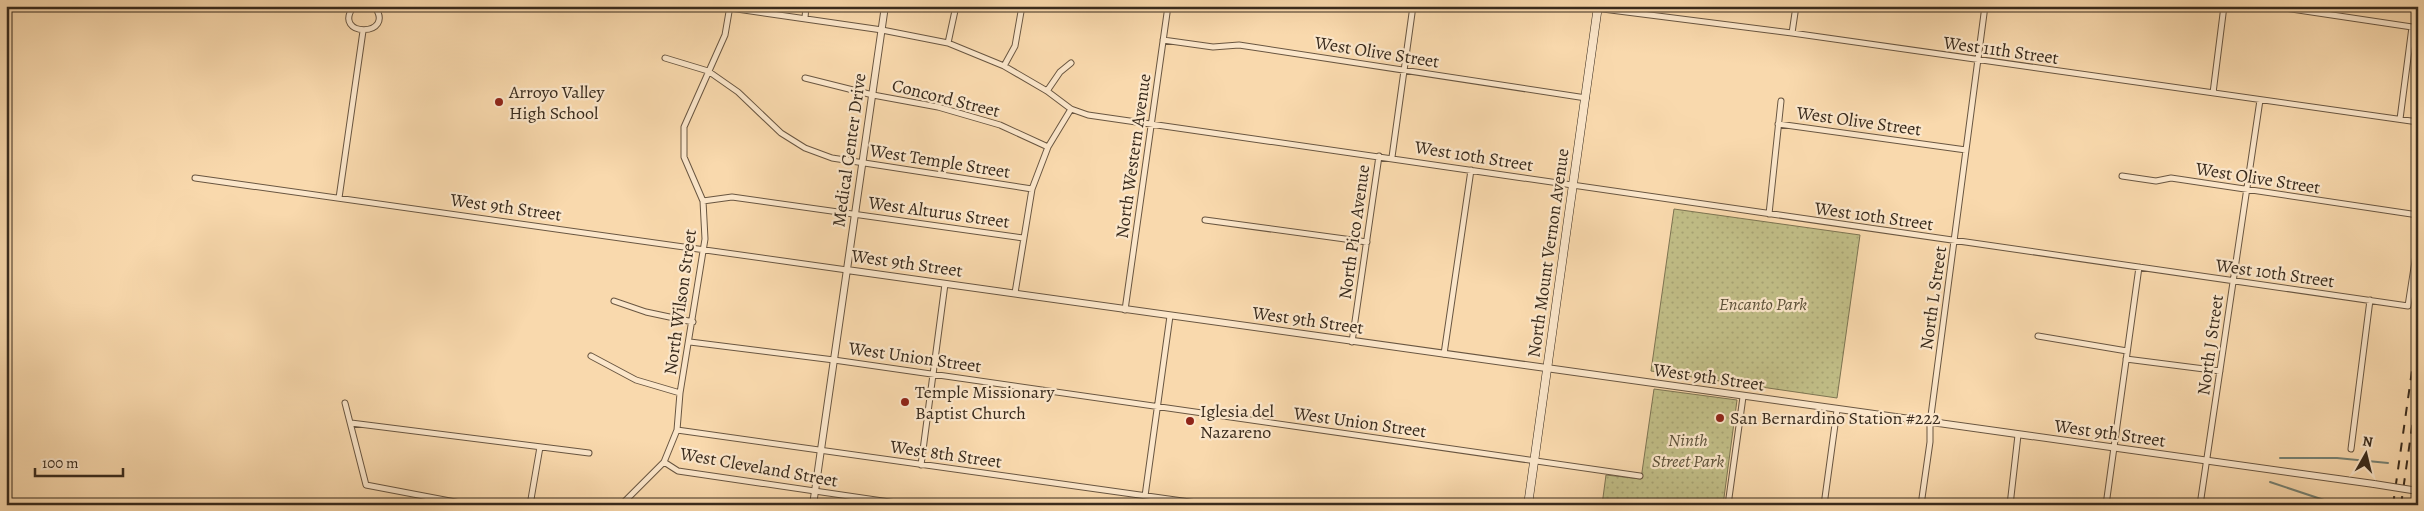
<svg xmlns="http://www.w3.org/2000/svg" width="2424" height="511" viewBox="0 0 2424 511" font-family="Alegreya,serif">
  <defs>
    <pattern id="park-dots" width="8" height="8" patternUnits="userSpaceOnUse" patternTransform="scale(1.25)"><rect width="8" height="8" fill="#c1be87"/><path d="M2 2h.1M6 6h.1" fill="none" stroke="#a7a374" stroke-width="1.8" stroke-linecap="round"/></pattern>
  </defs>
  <rect width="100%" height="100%" fill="#f9d9ad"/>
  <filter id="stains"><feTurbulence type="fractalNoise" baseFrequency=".004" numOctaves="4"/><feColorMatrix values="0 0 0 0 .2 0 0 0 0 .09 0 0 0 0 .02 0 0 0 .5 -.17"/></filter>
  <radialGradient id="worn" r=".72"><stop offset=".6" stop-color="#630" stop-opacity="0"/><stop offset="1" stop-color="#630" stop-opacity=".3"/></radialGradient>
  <!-- park -->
  <path fill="url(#park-dots)" stroke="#7d7452" d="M1674,209L1860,235L1837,398L1651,371Z
    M1654,389L1737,400L1723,505H1602L1606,475L1641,479Z"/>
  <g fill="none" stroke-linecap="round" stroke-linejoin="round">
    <!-- stream -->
    <path stroke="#768173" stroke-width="2" d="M2280,458H2337L2388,463
      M2270,482L2339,505"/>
    <!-- minor casing -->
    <g stroke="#695641" stroke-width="7">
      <path id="minor" d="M354,6C330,38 398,37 374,6
        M1579,6L1792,33L2418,122
        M2272,6L2412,27L2400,119
        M730,8L882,30L948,43L1004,66L1047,91L1071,109L1088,115L2408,306L2418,242
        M805,18L806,6
        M1792,33L1796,6
        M1163,40L1213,47L1239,45L1586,98
        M948,43L956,6
        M665,58L708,71L738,92L781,133L805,148L832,158L1032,189
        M1004,66L1015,46L1022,6
        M805,78L873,95L938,107L1000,125L1048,147
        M1047,91L1060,72L1071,63
        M2213,93L2224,6
        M1778,124L1966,150
        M1392,157L1413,6
        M2122,176L2156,181L2171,178L2418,215
        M195,178L847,270
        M339,198L363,31
        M703,201L732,197L1023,238
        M1769,214L1781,101
        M1205,220L1367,242
        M1015,293L1032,189L1048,147L1071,109
        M614,301L646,312L693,322
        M1125,310L1168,6
        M2038,336L2127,351
        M690,342L834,360L1640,476
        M1352,342L1379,156
        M1444,354L1471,170
        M591,356L636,380L680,393
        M2126,359L2220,371
        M345,403L366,485L471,505
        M351,423L589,453
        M677,430L1211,505
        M2351,449L2370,300
        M664,462L678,471L910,505
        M921,465L945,284
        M1145,496L1170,316
        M530,505L540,447
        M621,505L664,462L677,430L680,393L705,239L703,201L684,157V127L725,35L730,6
        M1728,505L1743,397
        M1824,505L1837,410
        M1921,505L1930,442V423L1985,6
        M2010,505L2018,435
        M2106,505L2139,267
        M2200,505L2260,100"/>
    </g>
    <!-- tertiary casing -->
    <g stroke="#695641" stroke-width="8">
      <path id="tertiary" d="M847,270L2374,484
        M813,505L885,6"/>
    </g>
    <!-- secondary casing -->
    <g stroke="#392b1d" stroke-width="9">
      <path id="secondary" d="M1528,505L1598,6"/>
    </g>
    <!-- minor -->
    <use href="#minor" stroke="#fbe6ca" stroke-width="5"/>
    <!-- tertiary -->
    <use href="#tertiary" stroke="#fbe6ca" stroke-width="6"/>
    <!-- secondary -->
    <use href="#secondary" stroke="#fbe6ca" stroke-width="8"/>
    <!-- rail -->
    <path stroke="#392b1d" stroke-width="2" stroke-dasharray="9 9" stroke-linecap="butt" d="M2393,505L2418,328
      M2401,505L2418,384"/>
    <!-- tertiary-bridge casing -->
    <g stroke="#695641" stroke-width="8" stroke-linecap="butt">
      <path id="tertiary-bridge" d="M2374,484L2418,491"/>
    </g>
    <!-- tertiary-bridge -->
    <use href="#tertiary-bridge" stroke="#fbe6ca" stroke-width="6"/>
  </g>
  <!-- markers -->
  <g fill="#8f2418" stroke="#fbe6ca" stroke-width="2">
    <circle cx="499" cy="102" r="5"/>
    <circle cx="905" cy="402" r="5"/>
    <circle cx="1720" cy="418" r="5"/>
    <circle cx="1190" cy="421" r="5"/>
  </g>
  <g text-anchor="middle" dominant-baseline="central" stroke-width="4.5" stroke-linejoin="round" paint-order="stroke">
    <!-- street labels -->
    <g font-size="18" fill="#392b1d" stroke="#fbe6ca">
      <text transform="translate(2001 50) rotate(8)">West 11th Street</text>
      <text transform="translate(1377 52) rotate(9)">West Olive Street</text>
      <text transform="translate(946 98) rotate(14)">Concord Street</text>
      <text transform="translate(1859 121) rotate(8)">West Olive Street</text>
      <text transform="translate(849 150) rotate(-82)">Medical Center Drive</text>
      <text transform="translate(1133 156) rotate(-82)">North Western Avenue</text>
      <text transform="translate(1474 156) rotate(9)">West 10th Street</text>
      <text transform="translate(940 161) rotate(9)">West Temple Street</text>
      <text transform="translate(2258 178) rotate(9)">West Olive Street</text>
      <text transform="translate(506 207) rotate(8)">West 9th Street</text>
      <text transform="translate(939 212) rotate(8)">West Alturus Street</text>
      <text transform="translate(1874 216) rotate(8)">West 10th Street</text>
      <text transform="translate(1354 232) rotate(-82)">North Pico Avenue</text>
      <text transform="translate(1548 253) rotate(-82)">North Mount Vernon Avenue</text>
      <text transform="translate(907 263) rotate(8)">West 9th Street</text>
      <text transform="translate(2275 273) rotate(8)">West 10th Street</text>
      <text transform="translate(1933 298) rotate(-82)">North L Street</text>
      <text transform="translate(680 302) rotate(-82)">North Wilson Street</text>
      <text transform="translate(1308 320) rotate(8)">West 9th Street</text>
      <text transform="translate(2210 345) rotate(-82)">North J Street</text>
      <text transform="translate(915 357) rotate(8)">West Union Street</text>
      <text transform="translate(1709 377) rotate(8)">West 9th Street</text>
      <text transform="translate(1360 422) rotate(8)">West Union Street</text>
      <text transform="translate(2110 433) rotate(8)">West 9th Street</text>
      <text transform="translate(946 454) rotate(8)">West 8th Street</text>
      <text transform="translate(759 467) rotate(10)">West Cleveland Street</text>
    </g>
    <!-- poi labels -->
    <g font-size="18" fill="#392b1d" stroke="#fbe6ca" text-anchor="start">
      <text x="509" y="92">Arroyo Valley<tspan x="509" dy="21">High School</tspan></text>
      <text x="915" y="392">Temple Missionary<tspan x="915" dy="21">Baptist Church</tspan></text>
      <text x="1200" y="411">Iglesia del<tspan x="1200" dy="21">Nazareno</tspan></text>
      <text x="1730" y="418">San Bernardino Station #222</text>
    </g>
    <!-- park labels -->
    <g font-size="18" font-style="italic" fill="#5b5038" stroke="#fbe6ca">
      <text x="1763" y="304">Encanto Park</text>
      <text x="1688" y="440">Ninth<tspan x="1688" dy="21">Street Park</tspan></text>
    </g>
  </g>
  <!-- margin -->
  <rect width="2424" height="511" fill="none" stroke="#f9d9ad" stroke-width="25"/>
  <rect x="8" y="8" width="2409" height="496" fill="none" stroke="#392b1d" stroke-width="2.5"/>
  <rect x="12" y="12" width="2399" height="486" fill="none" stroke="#392b1d"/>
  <!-- north arrow -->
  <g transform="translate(2366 454) rotate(8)" stroke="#fbe6ca" stroke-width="4" paint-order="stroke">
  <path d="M0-4L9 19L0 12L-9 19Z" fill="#392b1d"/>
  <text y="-8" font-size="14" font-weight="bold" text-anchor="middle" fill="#392b1d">N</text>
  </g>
  <!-- scale -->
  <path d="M35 468v8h88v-8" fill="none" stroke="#392b1d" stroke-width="2.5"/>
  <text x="42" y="468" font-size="15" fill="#392b1d" stroke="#fbe6ca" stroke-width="4" paint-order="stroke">100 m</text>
  <rect width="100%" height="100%" filter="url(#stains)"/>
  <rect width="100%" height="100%" fill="url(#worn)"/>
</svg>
